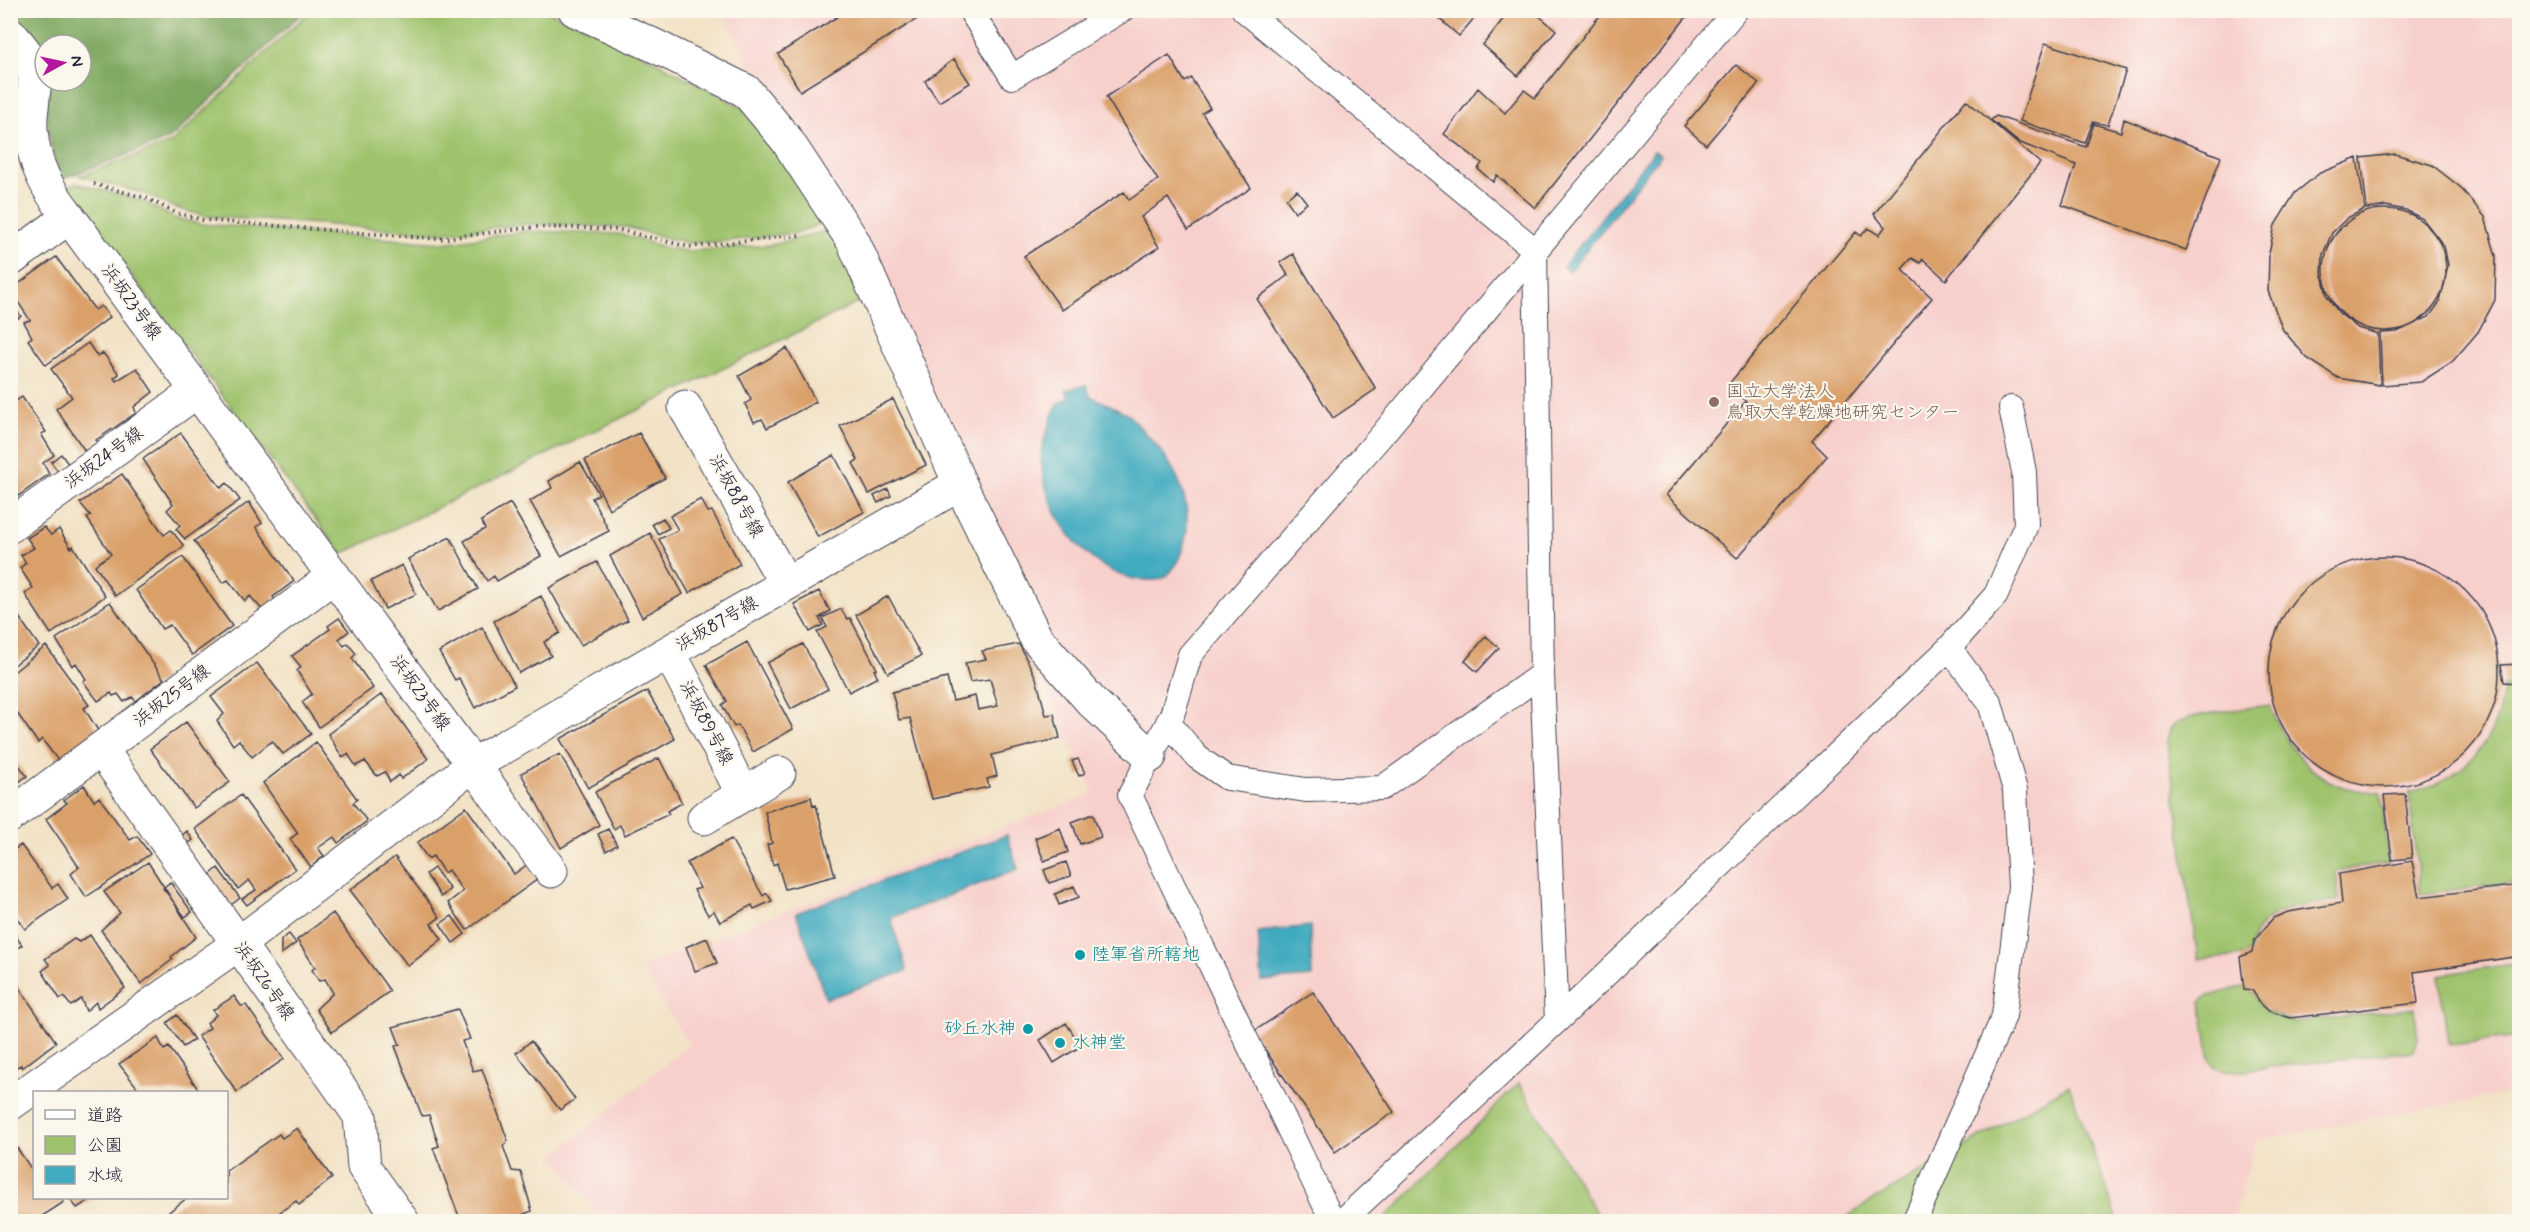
<svg xmlns="http://www.w3.org/2000/svg" width="2530" height="1232" viewBox="0 0 2530 1232" font-family="Mynerve,'Klee One',sans-serif">
  <rect width="100%" height="100%" fill="#fbf7ec"/>
  <filter id="ink" filterUnits="userSpaceOnUse"><feTurbulence type="fractalNoise" baseFrequency=".0167" numOctaves="2"/><feDisplacementMap in="SourceGraphic" scale="12" xChannelSelector="R" yChannelSelector="G"/><feConvolveMatrix kernelMatrix="1 2 1 2 8 2 1 2 1" color-interpolation-filters="sRGB"/></filter>
  <filter id="wash" filterUnits="userSpaceOnUse"><feTurbulence type="fractalNoise" baseFrequency=".008" numOctaves="4" result="noise"/><feDisplacementMap in="SourceGraphic" scale="24" xChannelSelector="R" yChannelSelector="G"/><feGaussianBlur stdDeviation="1.35" result="paint"/><feColorMatrix in="noise" values="0 0 0 0 0 0 0 0 0 0 0 0 0 0 0 0 0 1.4 0 .05"/><feComposite in="paint" operator="in"/></filter>
  <g filter="url(#wash)">
    <rect width="100%" height="100%" fill="#f2e2c6"/>
    <!-- built -->
    <path fill="#f7d0cc" d="M723,11H2519V1091L2257,1140L2232,1222H604L552,1156L689,1045L640,967L1094,793Z"/>
    <!-- green -->
    <path fill="#9fc36d" stroke="#607254" stroke-width="1.5" d="M310,11H547L603,33L741,107L766,127L827,222L795,233L728,241L687,243L625,227L528,224L443,233L204,216L173,207L146,194L80,176L171,143Z
      M76,183L143,201L174,218L202,224L443,243L526,231L621,234L667,248L687,251L771,245L830,230L870,297L342,554L65,187Z
      M2503,685H2514L2520,729L2519,882L2420,894L2409,793C2463,782 2499,741 2503,685Z
      M2270,705C2282,740 2306,774 2343,787C2355,791 2369,791 2381,792L2389,863L2336,871L2339,900C2303,906 2256,906 2250,951L2237,957L2198,959L2167,742C2168,736 2169,730 2173,725C2184,714 2252,708 2270,705Z
      M2519,963V1037L2451,1045L2448,1042L2439,975Z
      M2241,987L2251,991L2266,1011L2294,1022L2415,1008L2418,1040L2413,1051L2228,1072L2215,1067L2210,1060L2201,1002L2206,997Z
      M1519,1083L1601,1221H1382Z
      M2069,1085L2118,1221L1840,1222L1868,1203Z"/>
    <!-- forest -->
    <path fill="#7fa960" stroke="#50664e" stroke-width="1.5" d="M10,11H304L169,139L61,179C47,148 47,115 46,81H81V45H45V76Z"/>
    <!-- water -->
    <path fill="#40aabf" stroke="#31667d" stroke-width="1.5" d="M1654,151L1661,155L1569,272L1563,267Z
      M1086,385L1090,396C1102,402 1116,407 1127,414C1135,420 1142,430 1149,437C1180,470 1198,512 1180,556C1175,567 1168,580 1155,580C1093,585 1042,514 1041,456C1041,447 1046,435 1049,426C1053,413 1055,403 1069,398L1066,390Z
      M1007,835L1018,869L891,918L907,971L826,999L796,913Z
      M1310,926L1312,977L1262,981L1258,932Z"/>
    <g id="blocks">
      <!-- building -->
      <path fill="#daa06a" d="M848,10H932L800,91L778,54Z
        M1440,10H1481L1459,36L1435,15Z
        M1510,10H1532L1556,30L1518,76L1483,45Z
        M1604,10H1692L1535,208L1497,175L1493,182L1478,169L1482,163L1444,134L1478,88L1505,113L1524,90L1535,98Z
        M2045,43L2126,70L2108,125L2093,122L2085,143L2020,121Z
        M1169,55L1185,82L1191,78L1210,108L1202,113L1251,188L1188,230L1168,198L1141,217L1159,247L1062,310L1024,256L1124,192L1129,200L1158,180L1106,97Z
        M954,59L970,83L939,102L925,81Z
        M10,64L22,79L10,87Z
        M1736,65L1759,83L1706,145L1684,126Z
        M1966,100L2040,163L1946,280L1923,259L1920,263L1912,258L1902,269L1932,298L1812,441L1827,456L1737,558L1666,495L1746,401L1728,385L1856,232L1861,236L1868,228L1879,235L1885,227L1874,214Z
        M1996,116L2086,147L2094,124L2121,132L2124,119L2221,157L2186,250L2062,205L2076,165L2018,142L1991,120Z
        M2395,154L2432,165L2460,187L2485,217L2496,256L2495,300L2478,332L2452,362L2421,382L2382,385L2380,333L2397,332L2429,317L2440,302L2448,265L2444,246L2423,219L2406,210L2386,206L2367,209L2361,158Z
        M2357,158L2365,209L2347,218L2332,233L2323,254L2322,274L2327,296L2339,313L2358,328L2378,334L2380,385L2338,378L2307,358L2283,330L2268,291L2269,253L2275,225L2295,193L2320,173Z
        M1297,190L1307,203L1295,212L1286,199Z
        M2324 270a61 61 0 1 1 122 0a61 61 0 1 1-122 0Z
        M1293,254L1376,389L1333,418L1257,299L1288,275L1280,262Z
        M56,257L95,310L101,306L110,317L46,365L28,340L32,337L24,322L30,320L10,290Z
        M10,302L21,316L10,324Z
        M88,343L97,356L103,353L119,374L114,378L116,381L137,368L153,392L134,407L136,413L96,440L98,442L85,451L56,409L72,397L51,369Z
        M787,348L816,402L767,428L762,419L754,422L745,404L751,400L739,376Z
        M22,397L46,432L41,434L54,455L43,463L49,474L10,502V405Z
        M893,399L926,465L869,494L853,463L858,460L840,426Z
        M181,433L221,488L227,483L240,500L185,539L176,529L180,525L167,510L173,504L143,459Z
        M639,433L665,478L609,509L585,460Z
        M61,454L69,465L59,473L51,462Z
        M834,455L864,512L818,537L788,482Z
        M580,462L599,494L592,498L609,531L561,556L530,501L552,488L549,481Z
        M122,474L164,535L171,530L184,546L115,596L95,565L111,554L87,518L91,516L80,503Z
        M888,489L891,496L878,503L874,496Z
        M701,499L708,512L712,511L740,564L689,593L659,539L678,530L670,516Z
        M249,502L262,523L256,527L294,581L273,597L278,606L267,615L250,596L245,601L228,580L223,583L194,541Z
        M510,503L541,556L497,581L494,576L487,581L464,541L485,529L481,521Z
        M663,518L669,528L658,534L652,524Z
        M44,527L51,535L59,529L71,548L73,546L105,596L51,634L25,594L33,588L20,568L26,563L21,555L34,548L27,538Z
        M650,533L683,594L642,617L610,556Z
        M450,537L478,589L438,611L408,559Z
        M183,557L232,626L192,655L170,625L162,629L136,590Z
        M2269 672a115 115 0 1 1 230 0a115 115 0 1 1-230 0Z
        M597,562L628,620L581,645L549,588Z
        M402,565L416,594L385,609L371,581Z
        M819,591L830,611L819,618L823,625L810,632L794,604Z
        M541,596L560,633L544,642L551,656L519,673L494,621Z
        M888,596L921,656L888,673L856,615Z
        M110,602L164,679L136,701L132,697L124,702L118,694L113,696L111,693L98,701L83,681L86,679L76,663L72,666L56,639Z
        M10,604L39,646L10,668Z
        M841,609L847,619L850,618L877,669L874,670L878,677L849,692L817,632L827,627L822,618Z
        M339,618L349,631L339,639L344,646L348,643L356,654L352,658L373,688L319,727L302,702L312,694L297,671L301,667L292,656L330,629L328,626Z
        M482,627L515,686L475,708L459,678L455,680L439,652Z
        M1486,636L1499,648L1477,672L1465,661Z
        M747,642L793,729L753,752L738,725L734,727L722,705L727,701L706,665Z
        M803,644L828,689L791,709L767,663Z
        M1019,644L1036,678L1046,715L1054,714L1060,738L992,755L997,776L987,779L989,787L932,799L910,718L899,720L892,692L947,678L953,701L975,696L978,710L998,706L990,679L970,682L965,663L986,659L982,651Z
        M46,646L89,705L84,708L99,732L59,762L42,739L38,743L10,703V675Z
        M257,663L311,734L283,754L272,741L252,757L239,740L233,745L217,721L224,714L211,697Z
        M2520,664V702L2518,703L2516,683L2504,682L2501,665Z
        M647,691L675,739L588,788L560,739Z
        M382,694L428,759L401,779L399,775L390,782L385,772L377,776L365,761L356,766L348,754L342,757L328,734Z
        M186,722L230,782L194,808L150,749Z
        M316,742L357,799L353,803L367,821L338,843L334,837L318,848L324,856L311,867L290,839L298,833L263,783Z
        M10,753L27,776L10,788Z
        M560,754L599,825L561,848L521,773Z
        M659,758L682,803L667,811L669,814L625,835L620,825L614,829L595,792Z
        M1078,759L1085,773L1079,776L1072,761Z
        M84,785L94,801L99,797L130,840L137,836L150,854L86,897L71,874L79,867L46,819L67,803L64,800Z
        M2405,794L2412,858L2392,860L2384,795Z
        M241,795L295,869L247,905L242,899L256,890L249,880L238,889L195,829Z
        M811,797L813,806L816,805L835,876L785,889L777,863L773,865L767,845L772,843L765,812Z
        M466,807L514,874L528,864L538,879L467,930L448,903L463,891L448,870L444,873L433,856L428,859L417,843Z
        M1093,814L1101,837L1080,844L1072,822Z
        M1060,828L1068,852L1044,861L1035,838Z
        M608,829L617,845L606,851L598,834Z
        M187,831L193,840L187,844L181,836Z
        M731,839L763,896L767,893L772,901L754,909L752,905L720,922L714,911L708,915L694,890L700,888L687,863Z
        M21,845L52,888L58,884L68,899L25,929L10,908V852Z
        M395,857L440,917L431,924L442,939L408,966L350,890Z
        M2412,861L2419,897L2520,885V956L2414,972L2418,1003L2290,1018L2269,1011L2261,1004L2252,990L2244,989L2240,957L2252,952L2254,941L2273,918L2288,912L2342,903L2339,874Z
        M148,862L196,937L171,957L173,959L141,984L101,930L120,913L104,892Z
        M1066,862L1071,876L1049,883L1044,870Z
        M218,868L240,898L231,905L210,875Z
        M434,868L450,889L441,897L426,874Z
        M170,882L192,912L185,917L163,888Z
        M1074,886L1079,897L1059,905L1055,894Z
        M333,913L390,991L332,1032L316,1009L333,993L325,979L319,981L312,970L315,967L297,940Z
        M452,916L465,934L453,943L440,924Z
        M10,928L22,945L10,953Z
        M289,934L296,943L281,954V940Z
        M90,935L125,988L98,1008L96,1002L86,1011L81,999L71,1006L64,997L60,999L42,971L50,965L45,959L74,939L79,942Z
        M707,938L717,963L695,971L686,947Z
        M10,974L56,1042L22,1068L21,1065L10,1070Z
        M1313,992L1394,1112L1335,1152L1253,1032Z
        M234,996L241,1006L246,1005L284,1059L237,1092L198,1036L210,1028L207,1023L216,1015L213,1010Z
        M458,1009L470,1039L462,1041L473,1071L482,1069L508,1141L503,1146L512,1171L521,1172L532,1211L503,1222H467L465,1216L460,1219L433,1148L439,1146L429,1115L422,1116L395,1046L400,1045L393,1027Z
        M177,1015L194,1040L183,1047L167,1023Z
        M1066,1023L1081,1046L1054,1063L1040,1040Z
        M158,1038L164,1050L169,1047L200,1092H138L140,1091L119,1064Z
        M531,1041L575,1099L560,1110L516,1053Z
        M297,1128L332,1178L299,1205L296,1201L273,1217L276,1222H156L187,1198H226V1171L279,1134L282,1138Z
        M15,1145L34,1173V1198H61L64,1202L33,1222H10V1148Z
        M69,1198H93L77,1208Z"/>
    </g>
  </g>
  <g filter="url(#ink)">
    <use href="#blocks" fill-opacity="0" stroke="#413f50" stroke-width="1.5"/>
    <g fill="none" stroke-linecap="round" stroke-linejoin="round">
      <!-- lane casing -->
      <g stroke="#413f50" stroke-width="26">
        <path id="lane" d="M970,10L1012,77L1122,10
          M1244,10L1535,250L1542,674L1557,1021
          M1168,722L1197,757L1227,778L1306,790L1382,788L1542,674
          M1333,1222L1130,795L1172,715L1190,655L1381,436L1736,10
          M1341,1222L1557,1021L1949,648L1996,595L2026,525L2024,472L2011,408
          M1914,1222L2004,1016L2020,887L2015,790L1990,703L1949,648"/>
      </g>
      <!-- street casing -->
      <g stroke="#413f50" stroke-width="35">
        <path id="street" d="M575,10L653,45L746,91L786,139L853,241L960,484L1036,638L1091,701L1150,756
          M10,34C17,42 26,51 30,60C40,82 29,107 31,129C33,165 48,190 69,217
          M10,260L69,217L473,765L238,944L10,1104
          M685,407L786,584
          M10,526L197,391
          M669,652L743,794
          M101,749L360,1116L364,1167L403,1222
          M10,816L334,576
          M704,818L779,773
          M551,871L473,765L960,484"/>
      </g>
      <!-- path -->
      <path stroke="#413f50" stroke-width="4" stroke-dasharray="1.5 4.5" stroke-linecap="butt" d="M94,184L146,198L176,213L203,220L439,239L535,227L584,228L620,230L689,247L802,235"/>
      <!-- lane -->
      <use href="#lane" stroke="#fff" stroke-width="24"/>
      <!-- street -->
      <use href="#street" stroke="#fff" stroke-width="33"/>
    </g>
  </g>
  <!-- markers -->
  <circle fill="#8d6e63" stroke="#fbf7ec" stroke-width="2" cx="1714" cy="402" r="6"/>
  <g fill="#0f9aa8" stroke="#fbf7ec" stroke-width="2">
    <circle cx="1080" cy="955" r="6"/>
    <circle cx="1028" cy="1029" r="6"/>
    <circle cx="1060" cy="1043" r="6"/>
  </g>
  <g text-anchor="middle" dominant-baseline="central" stroke-width="4.5" stroke-linejoin="round" paint-order="stroke">
    <!-- street labels -->
    <g font-size="18" fill="#22223b" stroke="#fbf7ec">
      <text transform="translate(131 302) rotate(54)">浜坂23号線</text>
      <text transform="translate(104 458) rotate(-36)">浜坂24号線</text>
      <text transform="translate(736 496) rotate(61)">浜坂88号線</text>
      <text transform="translate(717 624) rotate(-30)">浜坂87号線</text>
      <text transform="translate(420 693) rotate(54)">浜坂23号線</text>
      <text transform="translate(172 696) rotate(-37)">浜坂25号線</text>
      <text transform="translate(706 723) rotate(62)">浜坂89号線</text>
      <text transform="translate(264 981) rotate(55)">浜坂26号線</text>
    </g>
    <!-- education labels -->
    <g font-size="18" fill="#785e54" stroke="#fbf7ec" text-anchor="start">
      <text x="1726" y="392">国立大学法人<tspan x="1726" dy="21">鳥取大学乾燥地研究センター</tspan></text>
    </g>
    <!-- culture labels -->
    <g font-size="18" fill="#0d838f" stroke="#fbf7ec" text-anchor="start">
      <text x="1092" y="955">陸軍省所轄地</text>
      <text x="1016" y="1029" text-anchor="end">砂丘水神</text>
      <text x="1072" y="1043">水神堂</text>
    </g>
  </g>
  <!-- margin -->
  <rect width="2530" height="1232" fill="none" stroke="#fbf7ec" stroke-width="36"/>
  <!-- legend -->
  <rect x="33" y="1091" width="195" height="108" fill="#fbf7ec" stroke="#a4a2a5" stroke-width="1.5"/>
  <rect x="45" y="1110" width="30" height="9" fill="#ffffff" stroke="#a4a2a5" stroke-width="1.5"/>
  <text x="87" y="1121" font-size="18" fill="#22223b">道路</text>
  <rect x="45" y="1136" width="30" height="18" fill="#9fc36d" stroke="#a4a2a5" stroke-width="1.5"/>
  <text x="87" y="1151" font-size="18" fill="#22223b">公園</text>
  <rect x="45" y="1166" width="30" height="18" fill="#40aabf" stroke="#a4a2a5" stroke-width="1.5"/>
  <text x="87" y="1181" font-size="18" fill="#22223b">水域</text>
  <!-- north arrow -->
  <g transform="translate(63 63) rotate(82)"><circle r="28" fill="#fbf7ec" stroke="#a4a2a5" stroke-width="1.5"/>
  <path d="M0-4.5L10 22L0 15L-10 22Z" fill="#b5179e"/>
  <text y="-9" font-size="16" font-weight="bold" text-anchor="middle" fill="#22223b">N</text>
  </g>
</svg>
